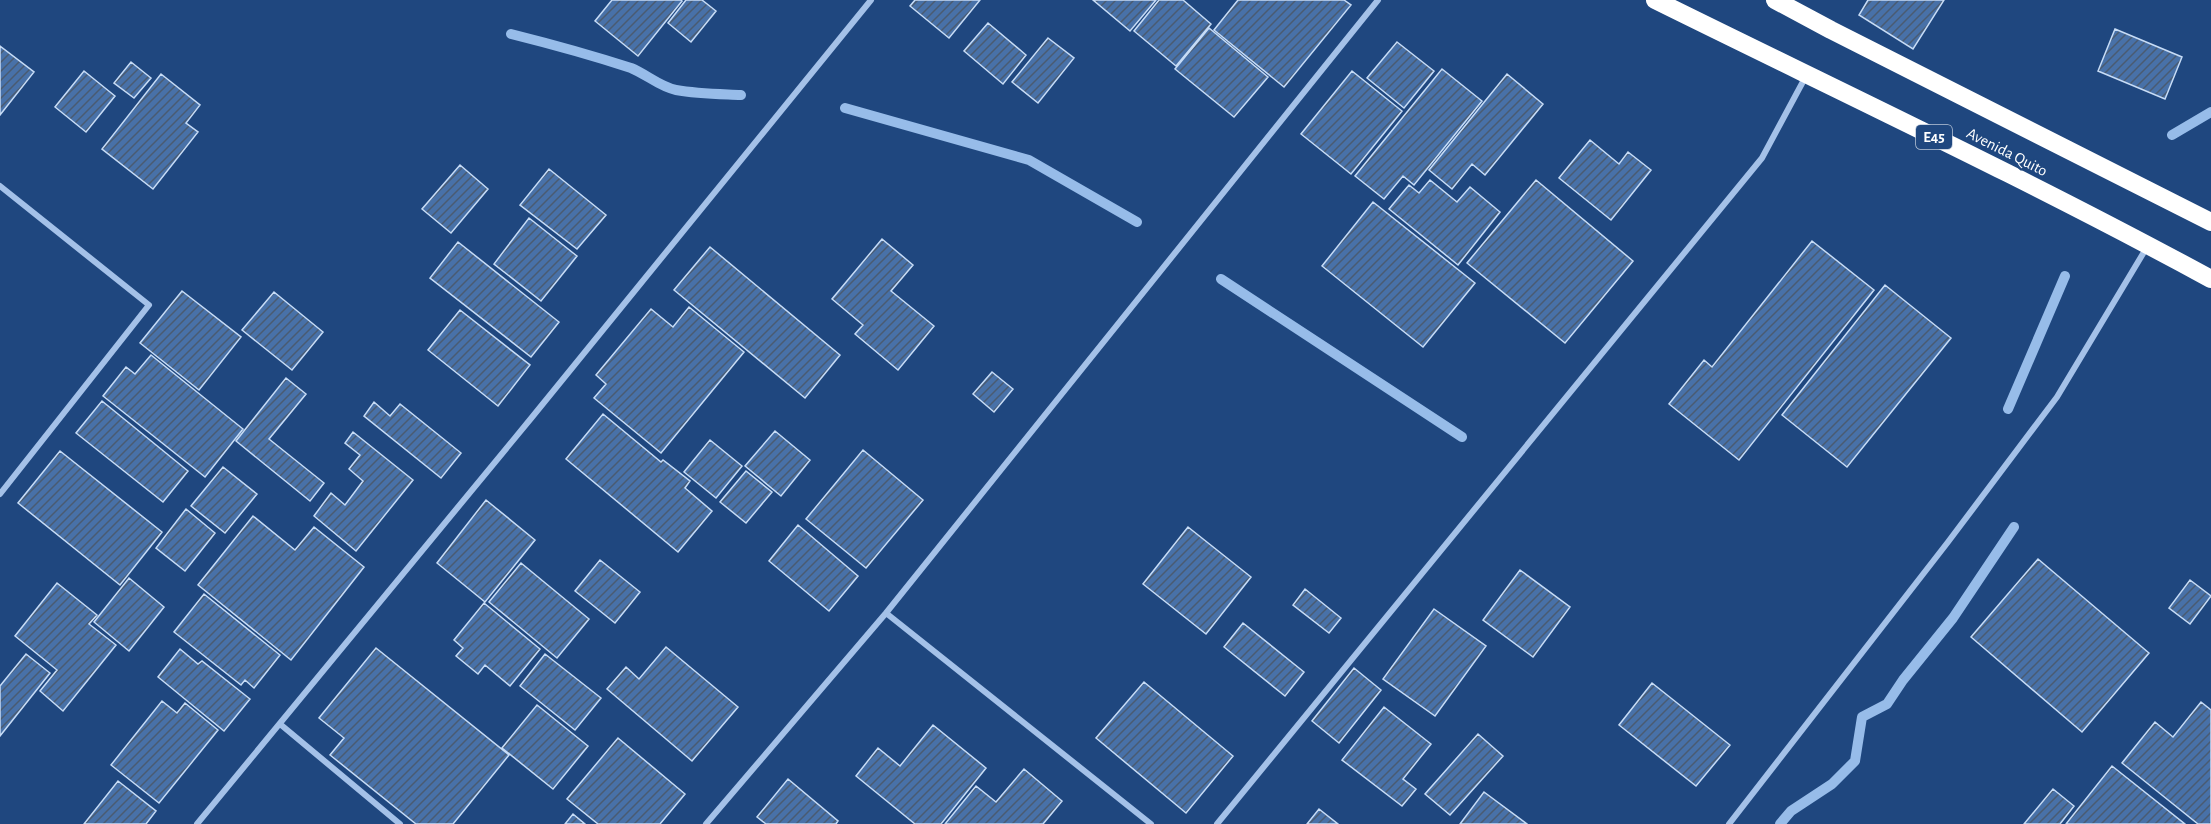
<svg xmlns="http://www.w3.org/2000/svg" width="2211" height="824" viewBox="0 0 2211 824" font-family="'Alegreya Sans',sans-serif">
  <defs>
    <pattern id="building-hatch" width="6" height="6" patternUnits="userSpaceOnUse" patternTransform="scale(1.5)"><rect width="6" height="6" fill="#4871a8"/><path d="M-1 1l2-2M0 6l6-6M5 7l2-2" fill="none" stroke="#4a5b71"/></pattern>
  </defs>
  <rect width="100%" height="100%" fill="#1f477f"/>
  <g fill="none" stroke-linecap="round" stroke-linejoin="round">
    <!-- stream -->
    <path stroke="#97bce9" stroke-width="10" d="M511,34C551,44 591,55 631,68C646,74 660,87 676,90C698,94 719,94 741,95
      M845,108L1029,160L1137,222
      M2172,135L2211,112
      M1221,279L1462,437
      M2008,409L2065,276
      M1780,824L1791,811L1832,784L1855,761L1862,717L1887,704L1903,680L1953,618L2014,527"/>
  </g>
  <!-- building -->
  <path fill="url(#building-hatch)" stroke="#c7dcf6" stroke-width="1.5" d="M612,0H681L682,1L638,56L595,21Z
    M686,0H702L716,11L691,42L668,23Z
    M915,0H980L949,38L910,6Z
    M1093,0H1156L1130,31Z
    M1159,0H1183L1211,24L1176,66L1134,31Z
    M1238,0H1344L1351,5L1284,87L1214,30Z
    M1868,0H1944L1913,49L1859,15Z
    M988,23L1026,55L1003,84L964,51Z
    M1209,28L1268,77L1234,117L1175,69Z
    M2115,29L2182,57L2165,99L2098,71Z
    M1048,38L1074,58L1038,103L1012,82Z
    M1397,42L1434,71L1404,108L1367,78Z
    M0,46L34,72L0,115Z
    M131,62L151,78L134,98L114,83Z
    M1442,69L1482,101L1414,185L1403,176L1384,199L1355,176Z
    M84,71L115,96L86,132L55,107Z
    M1352,71L1402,111L1351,174L1301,134Z
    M161,74L200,105L186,123L198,132L153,189L102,149Z
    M1507,74L1543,104L1485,175L1472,164L1452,189L1429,170Z
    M1590,140L1619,164L1628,152L1651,170L1611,220L1559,178Z
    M460,165L488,189L451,233L422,209Z
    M549,169L606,215L577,249L520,205Z
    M1430,180L1457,202L1470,187L1500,212L1458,265L1389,209L1409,185L1419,193Z
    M1536,180L1633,261L1565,343L1467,263Z
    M1373,202L1475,283L1423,347L1322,266Z
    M529,218L577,256L541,301L494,264Z
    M882,239L913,265L891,291L934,326L898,370L855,334L863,325L832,299Z
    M1812,241L1874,290L1739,460L1669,404L1704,360L1712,367Z
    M458,242L559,322L531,357L430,278Z
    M710,247L840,355L805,398L674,290Z
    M1885,285L1951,338L1847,467L1782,415Z
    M182,291L241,337L199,390L140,343Z
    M274,292L323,332L292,370L242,330Z
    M689,307L744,352L661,453L594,398L606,384L596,375L651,309L673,327Z
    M460,310L530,365L498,406L428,350Z
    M151,355L243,429L205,477L103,396L126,367L135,374Z
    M992,372L1013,389L994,412L973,394Z
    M286,378L306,394L269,439L324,483L310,501L236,441Z
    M102,401L188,471L163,502L76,433Z
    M374,402L390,416L400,404L461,453L441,478L364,416Z
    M603,414L661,462L663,460L690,481L685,488L712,511L678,552L566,459Z
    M775,431L810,460L781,496L745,466Z
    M353,432L413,480L356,551L314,516L331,493L345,505L363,481L349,469L360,455L345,443Z
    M710,440L742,466L716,498L684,472Z
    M863,450L923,500L866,568L806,519Z
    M60,451L162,532L120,585L18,503Z
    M223,467L257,494L225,533L191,506Z
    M746,471L772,492L746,523L720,502Z
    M486,500L535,540L485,602L437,563Z
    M186,509L215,533L185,571L156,548Z
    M253,516L295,550L314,527L364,567L291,660L198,585Z
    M798,525L858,576L829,611L769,561Z
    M1188,527L1251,577L1206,634L1143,584Z
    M2038,559L2149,653L2082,732L1971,637Z
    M600,560L640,592L615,623L575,591Z
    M521,563L589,619L557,658L489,602Z
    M1520,570L1570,607L1533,657L1483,620Z
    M129,578L164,607L129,651L94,622Z
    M2190,580L2211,596L2190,624L2169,608Z
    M57,583L97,615L89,624L116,645L63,711L40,691L57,670L15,636Z
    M1305,589L1341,618L1329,633L1293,605Z
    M204,594L280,655L254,688L245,680L241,685L174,632Z
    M484,603L540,649L510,686L485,665L478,674L456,656L463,648L454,640Z
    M1434,609L1486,646L1435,716L1383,679Z
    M1243,623L1304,672L1285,696L1224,647Z
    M666,647L738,707L692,761L607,689L626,667L639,679Z
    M376,648L509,755L453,824H416L330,755L344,738L319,718Z
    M180,649L198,664L202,661L250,699L224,731L158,677Z
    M26,654L50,673L0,736V686Z
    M545,654L601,698L575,730L520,686Z
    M1354,668L1381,690L1339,743L1312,721Z
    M1144,682L1233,756L1186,813L1096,738Z
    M1652,683L1730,745L1696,786L1619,725Z
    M162,701L177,713L185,703L218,730L159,803L111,765Z
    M2201,702L2211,710V824H2198L2122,763L2155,722L2173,737Z
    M537,705L588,746L553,789L502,748Z
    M1384,707L1431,744L1403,779L1416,789L1402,806L1342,760Z
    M933,725L986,768L941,824H915L856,776L878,748L900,766Z
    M1478,734L1503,756L1450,815L1425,794Z
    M618,738L685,794L660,824H598L567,799Z
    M2112,766L2185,824H2066Z
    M1024,769L1062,801L1043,824H945L976,786L996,802Z
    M788,779L838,821L836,824H766L757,817Z
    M118,781L156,811L146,824H84Z
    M2053,789L2074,806L2060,824H2024Z
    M1484,792L1527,824H1460Z
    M1319,809L1338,824H1307Z
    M573,814L585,824H565Z"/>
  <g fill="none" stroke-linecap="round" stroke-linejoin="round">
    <!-- street -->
    <path stroke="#a4c1e8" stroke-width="6" d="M0,186L149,305L0,494
      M886,613L1151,824
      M280,724L400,824
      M197,824L533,416L871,0
      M706,824L886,613L1378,0
      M1217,824L1762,158L1806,76
      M1729,824L1948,542L2057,397L2147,247"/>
    <!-- highway -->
    <path stroke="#fff" stroke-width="18" d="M1655,0C1841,92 2029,180 2211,279
      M1775,0L1831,30L2211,222"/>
  </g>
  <g text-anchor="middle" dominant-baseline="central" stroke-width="4.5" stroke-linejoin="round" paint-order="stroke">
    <!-- shield labels -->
    <rect fill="#1f477f" stroke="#bcc8d9" stroke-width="1.5" x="1916" y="125" width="36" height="24" rx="4.5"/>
    <g font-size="15" font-weight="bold" fill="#fff">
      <text x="1934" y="137">E45</text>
    </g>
    <!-- street labels -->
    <g font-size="16" fill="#fff" stroke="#1f477f">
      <text transform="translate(2007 152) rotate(27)">Avenida Quito</text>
    </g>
  </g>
</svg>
